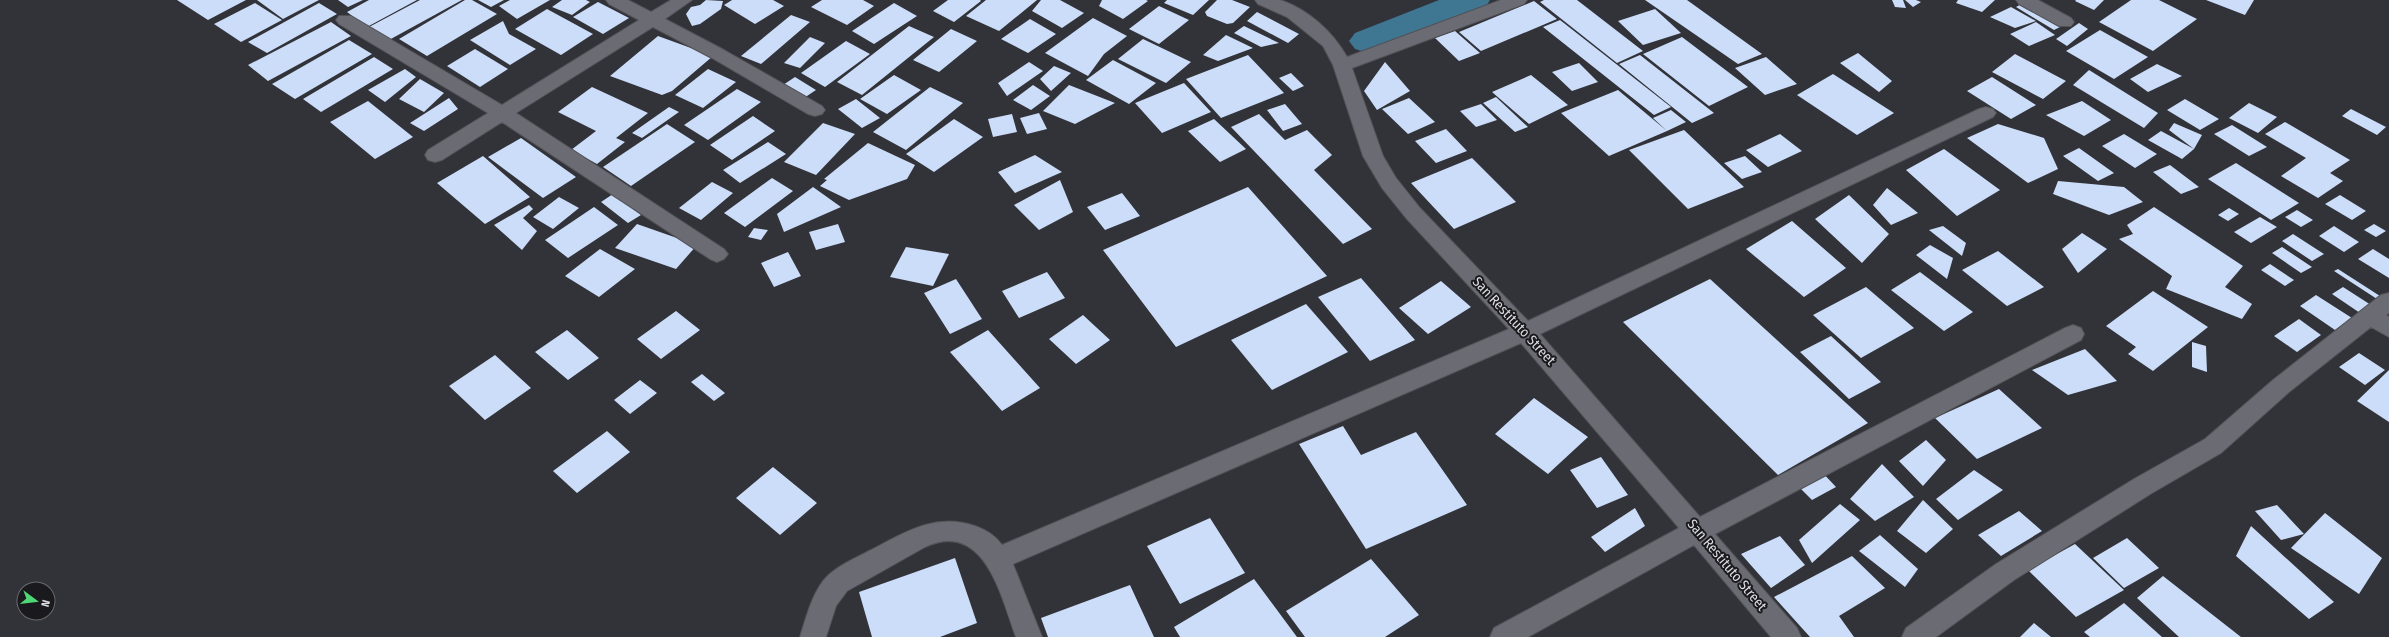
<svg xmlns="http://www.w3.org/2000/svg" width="2389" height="637" viewBox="0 0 2389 637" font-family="'Fira Sans Condensed',sans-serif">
  <rect width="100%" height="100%" fill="#323239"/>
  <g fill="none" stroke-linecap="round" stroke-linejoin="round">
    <!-- canal -->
    <path fill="#3f7691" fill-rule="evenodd" d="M1439,0H1490L1485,8L1381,49L1368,53L1355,49L1349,41L1355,33Z"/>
  </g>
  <!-- building -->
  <path fill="#cbddf9" d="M177,0H246L208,20Z
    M257,0H319L283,19Z
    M338,0H363L348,7Z
    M369,0H417L367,27L347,12Z
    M420,0H462L389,40L369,27Z
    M465,0H472L497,14L427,56L399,39Z
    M478,0H504L491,7Z
    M510,0H550L517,19L499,6Z
    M562,0H586L590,2L572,15L552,7Z
    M706,0L723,1L721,9L700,24L692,26L686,14L691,7L700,5Z
    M732,0H773L784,6L755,24L724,5Z
    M822,0H863L874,6L847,25L811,7Z
    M948,0H980L981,1L954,22L933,11Z
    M986,0H1037L999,31L966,16Z
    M1041,0H1060L1084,13L1062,28L1032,11Z
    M1102,0H1146L1148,1L1123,19L1099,6Z
    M1167,0H1209L1193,15L1164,3Z
    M1217,0H1232L1250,7L1233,23L1227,24L1207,16L1205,12Z
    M1544,0H1577L1643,51L1617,63L1540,2Z
    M1645,0H1687L1762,54L1738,64Z
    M1892,0H1903L1906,8L1895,7Z
    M1905,0H1916L1921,2L1913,7Z
    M1958,0H1995L1982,12L1956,3Z
    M2076,0H2104L2094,10L2075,1Z
    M2131,0H2159L2197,19L2153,51L2099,22Z
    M2206,0H2254L2245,15Z
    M1534,1L1557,19L1481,51L1459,32Z
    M598,2L629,18L603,34L573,17Z
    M2025,2L2064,25L2054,30L2016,7Z
    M255,3L282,20L241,42L214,24Z
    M319,3L337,14L267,53L248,42Z
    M894,3L917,16L874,44L852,31Z
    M1159,6L1189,20L1159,44L1129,29Z
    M2011,7L2036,21L2015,28L1990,17Z
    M547,9L593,34L561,55L515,29Z
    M1655,9L1681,33L1643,45L1618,21Z
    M1257,12L1299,34L1288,43L1247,21Z
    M791,15L810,22L761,64L741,56Z
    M1093,18L1127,36L1104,54L1088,76L1045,53Z
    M1030,19L1056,34L1028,53L1001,39Z
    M1560,20L1671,107L1654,115L1543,27Z
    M503,21L509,34L536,49L510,65L470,40Z
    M331,22L351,36L268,81L248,65Z
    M2036,22L2055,35L2029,46L2010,34Z
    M2079,23L2088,29L2067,46L2056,39Z
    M909,26L934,37L862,95L837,82Z
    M1244,26L1279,43L1261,47L1234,33Z
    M951,29L977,41L939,72L913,60Z
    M2100,30L2148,57L2114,79L2066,51Z
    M1455,31L1480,53L1459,61L1435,38Z
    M1226,35L1253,48L1218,61L1203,55Z
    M658,36L713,56L672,91L662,95L610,76Z
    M810,37L825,43L800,68L784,63Z
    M1682,37L1748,87L1709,106L1643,54Z
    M1143,39L1191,62L1166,83L1118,59Z
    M349,40L372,54L295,99L272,84Z
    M846,41L870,54L825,87L801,73Z
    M475,49L508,69L480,87L447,66Z
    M1858,53L1892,81L1879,92L1840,63Z
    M2015,54L2066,81L2043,99L1992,72Z
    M1248,55L1284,93L1221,118L1186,79Z
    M1640,55L1714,113L1692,123L1619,64Z
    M374,57L393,69L321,112L303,99Z
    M1766,57L1797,84L1765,95L1735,68Z
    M1113,60L1156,83L1129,104L1086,80Z
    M1029,62L1043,71L1007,96L998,83Z
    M1385,62L1410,91L1377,110L1364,91Z
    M1579,63L1598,82L1572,91L1552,72Z
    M2157,64L2182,76L2148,92L2130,79Z
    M1054,66L1071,73L1051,91L1040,79Z
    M405,69L416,77L385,102L368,90Z
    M708,69L736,82L703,108L675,95Z
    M2089,70L2158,113L2144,128L2073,85Z
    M1291,73L1304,86L1293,91L1279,78Z
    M1833,74L1894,113L1857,135L1797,95Z
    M894,75L921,90L887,114L860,99Z
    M1531,75L1568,105L1529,124L1492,92Z
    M795,77L816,90L804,98L783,85Z
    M1992,77L2036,105L2011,119L1967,91Z
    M420,79L444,93L424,112L399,99Z
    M1184,83L1211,112L1162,133L1135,103Z
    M1033,85L1050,96L1031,110L1013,100Z
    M1069,85L1115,103L1075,124L1043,111Z
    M592,87L648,113L616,138L625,142L597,164L571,150L596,131L558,112Z
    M930,87L963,103L906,150L873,132Z
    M737,89L761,102L708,140L684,125Z
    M1618,90L1667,131L1609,156L1561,113Z
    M1496,97L1528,127L1515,132L1483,103Z
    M449,98L458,109L424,131L410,123Z
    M1409,98L1435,122L1408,134L1382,109Z
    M856,99L880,118L862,128L838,109Z
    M2185,99L2219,119L2200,130L2167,110Z
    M368,101L413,137L375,159L330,122Z
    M2082,101L2111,120L2084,136L2046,115Z
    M2249,103L2277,117L2258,133L2229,118Z
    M1285,104L1302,124L1283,131L1267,110Z
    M1481,104L1497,120L1476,127L1460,111Z
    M669,107L679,112L642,138L632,133Z
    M2351,109L2386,127L2377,135L2342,116Z
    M1671,110L1686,122L1667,131L1653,118Z
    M1039,113L1047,129L1027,134L1020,118Z
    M1012,114L1017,132L993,137L988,119Z
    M1259,114L1285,140L1307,130L1332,155L1314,170L1372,229L1343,244L1231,127Z
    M753,116L775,131L732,160L710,145Z
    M954,119L983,137L934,172L906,154Z
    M1214,119L1246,149L1220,162L1188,131Z
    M2285,122L2350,160L2330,173L2343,181L2318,198L2281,176L2306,158L2265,134Z
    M823,123L855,134L816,175L784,162Z
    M2174,123L2202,135L2194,149L2169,130Z
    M667,124L695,142L631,186L603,167Z
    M1998,124L2044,138L2058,169L2028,183L1967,138Z
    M2232,125L2267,147L2249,156L2214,134Z
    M1446,129L1467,151L1436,163L1415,141Z
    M1684,130L1744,187L1688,209L1629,150Z
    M2161,131L2194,149L2182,159L2148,140Z
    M1780,134L1802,151L1768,167L1746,150Z
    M2124,134L2157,154L2135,168L2102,146Z
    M521,138L576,177L543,198L488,157Z
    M768,142L786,154L740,183L723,170Z
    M868,143L915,165L907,179L849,200L820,186L827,180L824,179Z
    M2079,148L2114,173L2098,181L2063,156Z
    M1944,149L2000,190L1957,216L1906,170Z
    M1035,155L1062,172L1015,193L998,172Z
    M483,156L530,197L485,224L437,183Z
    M1745,156L1762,172L1742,179L1724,163Z
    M1472,158L1516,202L1454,229L1411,183Z
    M2236,163L2299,203L2271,220L2208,179Z
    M2170,165L2199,187L2181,194L2153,172Z
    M772,178L793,191L745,227L724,213Z
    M1060,180L1073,212L1039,230L1014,205Z
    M2058,181L2124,187L2143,202L2109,215L2053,194Z
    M712,182L733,193L701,220L679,208Z
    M813,187L841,207L784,232L777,214Z
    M1248,187L1327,276L1176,347L1103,250Z
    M1887,188L1918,213L1891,225L1873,205Z
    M1122,193L1140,216L1105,230L1087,207Z
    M613,194L641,215L628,223L601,202Z
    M1849,195L1889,234L1862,263L1815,219Z
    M2340,195L2366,211L2352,220L2325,204Z
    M559,197L579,208L553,229L533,217Z
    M529,205L533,209L523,218L537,231L522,250L494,225Z
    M594,207L618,225L568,258L545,240Z
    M2154,207L2243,266L2225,287L2252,304L2242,319L2166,289L2172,276L2119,239L2133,234L2127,225Z
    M2229,208L2239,214L2228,221L2218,215Z
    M2297,210L2313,220L2301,227L2285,217Z
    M2260,217L2277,227L2251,243L2234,232Z
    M1792,221L1846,268L1804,297L1746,249Z
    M637,224L697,245L676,269L615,248Z
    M838,224L845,242L816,250L809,232Z
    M2374,224L2386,231L2376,237L2364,230Z
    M1943,226L1966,243L1962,256L1929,230Z
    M2334,226L2359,242L2344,252L2319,236Z
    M754,228L768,230L761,240L748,237Z
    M2082,233L2107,249L2078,273L2062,249Z
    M2293,234L2324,254L2312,261L2282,241Z
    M1930,245L1953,258L1947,279L1916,255Z
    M906,247L949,254L933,286L890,277Z
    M2282,247L2312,267L2301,273L2272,253Z
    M600,249L635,269L599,297L565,276Z
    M2373,249L2389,259V278L2358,259Z
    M1998,251L2044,287L2007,306L1962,270Z
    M788,252L801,276L774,287L761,263Z
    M2270,264L2294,280L2285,286L2261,270Z
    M2338,269L2380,296L2377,299L2334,271Z
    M1047,272L1065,298L1019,318L1002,291Z
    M1920,272L1973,312L1944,331L1891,290Z
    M1361,278L1415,340L1370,361L1318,297Z
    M956,279L982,319L950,334L924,293Z
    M1710,279L1868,423L1778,475L1623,322Z
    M1441,281L1471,307L1428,334L1399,308Z
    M1866,287L1914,328L1861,358L1813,315Z
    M2343,287L2371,305L2360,313L2332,294Z
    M2153,291L2208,327L2153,371L2128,354L2136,347L2106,326Z
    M2316,295L2352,318L2335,330L2300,306Z
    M1306,304L1348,352L1272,390L1231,340Z
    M676,311L700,330L661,359L637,339Z
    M1083,315L1110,340L1076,364L1049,339Z
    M2299,319L2321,335L2297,352L2274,336Z
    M567,330L599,358L568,380L535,352Z
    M988,330L1040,388L1002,411L950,352Z
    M1831,336L1881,382L1849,399L1800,352Z
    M2192,342L2206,346L2207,372L2192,367Z
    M2085,349L2117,381L2068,395L2032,370Z
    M2359,353L2385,370L2365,385L2339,367Z
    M495,355L531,388L485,420L449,386Z
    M2389,370V422L2357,401Z
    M702,374L725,393L714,401L691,382Z
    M640,380L657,393L630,414L614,400Z
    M1999,389L2042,428L1977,459L1935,418Z
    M1534,398L1588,437L1548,474L1495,434Z
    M1343,426L1361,455L1416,432L1467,505L1366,549L1299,444Z
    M607,431L630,452L577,493L553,471Z
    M1926,440L1946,460L1923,486L1899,461Z
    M1601,457L1628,495L1597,508L1570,470Z
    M1882,464L1914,497L1875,521L1850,499Z
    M773,467L817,503L780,535L736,498Z
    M1820,470L1836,487L1812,500L1795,483Z
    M1974,470L2003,490L1958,520L1936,499Z
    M1923,500L1953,529L1926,553L1897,531Z
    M1840,504L1860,520L1812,563L1799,540Z
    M2277,505L2304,534L2281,540L2255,511Z
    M1635,508L1645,526L1605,552L1591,537Z
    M2019,511L2042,531L2001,556L1978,535Z
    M2325,513L2382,558L2359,594L2291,548Z
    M1210,518L1245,573L1180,604L1147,546Z
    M2251,526L2334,602L2309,619L2236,556Z
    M1880,535L1918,569L1905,587L1859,551Z
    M1780,536L1805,565L1771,588L1741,554Z
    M2127,538L2159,568L2124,588L2093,558Z
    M2075,544L2124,590L2076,617L2028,570Z
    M1852,556L1885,588L1839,616L1854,637H1810L1774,597Z
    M955,558L977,623L940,637H872L859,592Z
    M1371,559L1419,615L1385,637H1305L1286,611Z
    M2163,576L2241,637H2179L2137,598Z
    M1254,579L1297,637H1180L1174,627Z
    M1130,585L1154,637H1048L1041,618Z
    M2124,603L2162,637H2090L2084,632Z
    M2034,623L2051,637H2020Z"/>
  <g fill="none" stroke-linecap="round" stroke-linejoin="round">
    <!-- street casing -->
    <g stroke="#515156" stroke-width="2">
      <path id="street" d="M606,0H628L651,12L671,0H692L665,19L724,50L822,106L825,110L822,114L815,116L808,114L712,58L653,27L516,113L724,249L728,254L724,259L717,262L710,259L502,122L442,160L435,162L428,160L425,155L428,150L488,113L339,24L336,20L339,16H351L502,105L639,20L609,4Z
        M1255,0C1263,0 1273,0 1280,0C1308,9 1333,32 1347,57L1501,0H1527L1524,4L1352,68L1383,156L1396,178L1420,208L1528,321L1979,109L1986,107L1993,109L1996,113L1993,117L1540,334L1700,517L2065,328L2073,325L2081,328L2084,334L2081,340L1715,534L1797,628L1801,637H1771L1694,545L1528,637H1490L1494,628L1679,528L1521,343L1013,564L1042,637H1016C1001,597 985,519 925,547L847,591L836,606L826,637H800C806,618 811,597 823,581C834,567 854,559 869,551C904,533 935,512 975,526C986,530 995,535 1002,545L1509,329L1406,218L1382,188L1363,156L1333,65L1323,46L1287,17L1258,4Z
        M2016,0H2038L2071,18L2074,22L2071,26H2059L2019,4Z
        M2389,293V313L2386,315L2389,317V337L2371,327L2289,392L2221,453L2152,493L2014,580L1936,637H1902L1906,628L1996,564L2134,479L2205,439L2273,380L2381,295Z"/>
    </g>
    <!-- street -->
    <use href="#street" fill="#6b6b73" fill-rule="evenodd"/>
  </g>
  <g text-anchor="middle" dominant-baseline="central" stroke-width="4" stroke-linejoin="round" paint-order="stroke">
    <!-- street labels -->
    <g font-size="14" fill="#dddde2" stroke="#1a1a1e">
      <text transform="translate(1514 321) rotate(47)">San Restituto Street</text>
      <text transform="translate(1727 565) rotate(50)">San Restituto Street</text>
    </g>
  </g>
  <!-- north arrow -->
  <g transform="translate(36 601) rotate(105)"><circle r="19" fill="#1a1a1e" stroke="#68686c"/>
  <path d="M0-3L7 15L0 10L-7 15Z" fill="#4fd675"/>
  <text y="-6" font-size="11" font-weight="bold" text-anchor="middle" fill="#dddde2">N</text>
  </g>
</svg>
